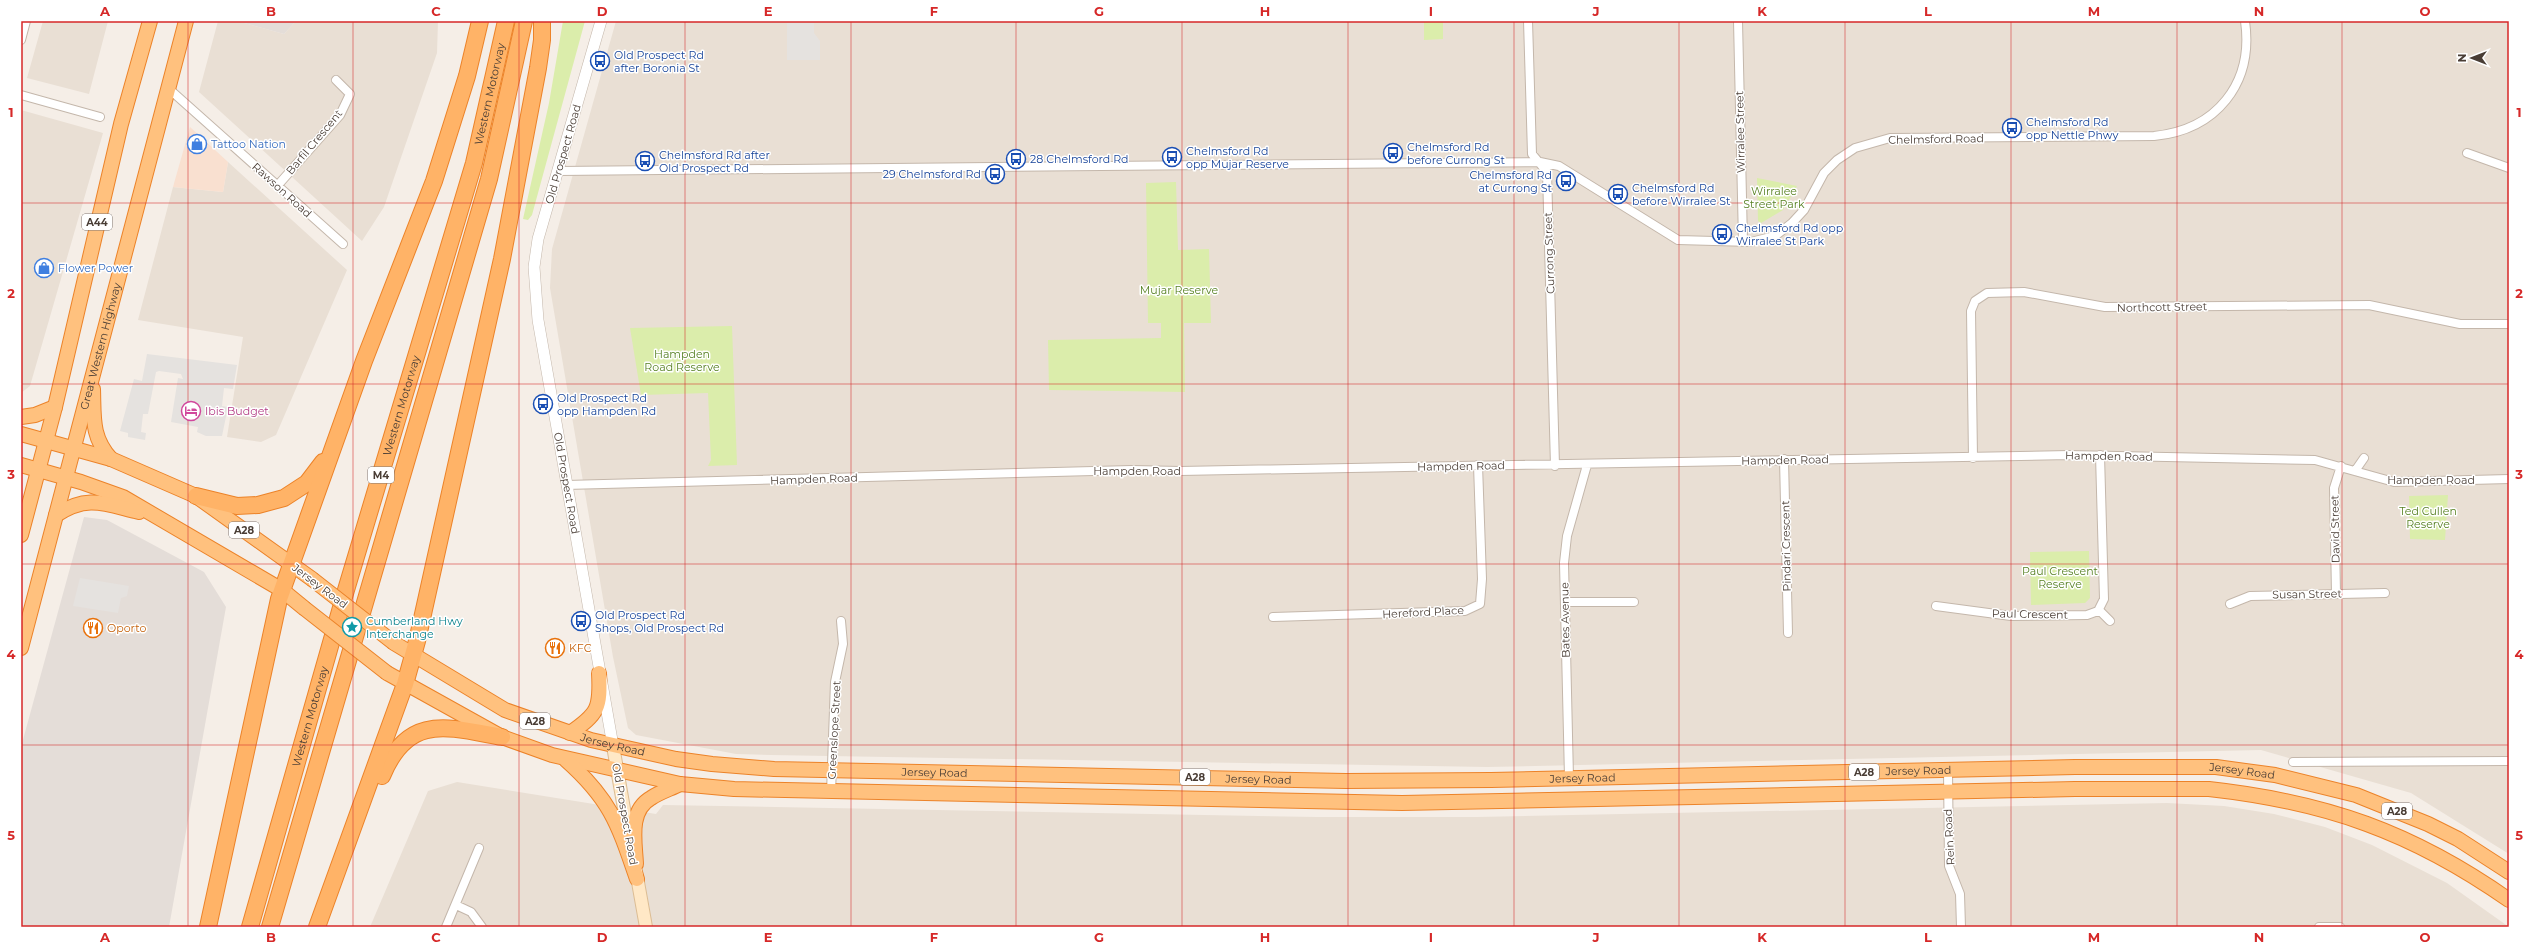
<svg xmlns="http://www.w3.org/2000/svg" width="2530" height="948" viewBox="0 0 2530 948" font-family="Montserrat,sans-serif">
  <rect width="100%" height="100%" fill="#f5eee7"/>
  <!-- residential -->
  <path fill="#e9dfd4" d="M43,21H108L89,94L27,78Z
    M218,21H237L284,34L296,21H438L437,53L384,207L362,241L199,92Z
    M616,21H2509V854L2411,793L2261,750L1487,767L771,755L736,754L636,735L628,728L613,657L550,288L552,249Z
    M21,110L103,133L30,386L21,393Z
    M228,162L347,270L276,435L261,442L227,437L243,337L138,320L173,187L223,192Z
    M457,782L656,814L663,805L1317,817H1477L2167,803L2224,806L2274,814L2325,827L2372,845L2447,883L2509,927H370L428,791Z"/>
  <!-- commercial -->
  <path fill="#f9e0d0" d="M190,127L228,162L223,192L173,187Z"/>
  <!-- industrial -->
  <path fill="#e4ddd8" d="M237,21H296L284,34Z
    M84,517L107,520L204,572L226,607L169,927H25L21,922V747Z"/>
  <!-- green -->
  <path fill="#dbedab" d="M563,21H585L532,215L528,220L523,219L549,103Z
    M1424,21H1443V39L1424,40Z
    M1757,178L1797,186L1783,210L1761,223L1758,221Z
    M1176,182L1178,250L1209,249L1211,323H1184L1185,392L1049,390L1048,340L1161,338V323H1148L1146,183Z
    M732,326L737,465L708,466L711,460L708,393L641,395L630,328Z
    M2448,495L2445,540L2410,539L2409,496Z
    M2089,551L2090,598L2085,603L2031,605L2030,552Z"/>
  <!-- parking -->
  <path fill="#e5e2df" d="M787,23H814V33L820,41V60H787Z
    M147,354L237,365L233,389L224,388L222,406L228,407L222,436H206L197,432L198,427L171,422L178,378L183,379L181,374L159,371L156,372L148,414H143L141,432L146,433L145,440L128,437V433L120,431L134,379L142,381Z
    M80,578L129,586L127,596L121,598L118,613L73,606Z"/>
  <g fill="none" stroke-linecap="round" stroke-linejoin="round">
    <!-- minor casing -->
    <g stroke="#c4b7ab" stroke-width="10">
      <path id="minor" d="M1528,21L1532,154L1547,172L1555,466
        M1738,21L1743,242
        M21,40L26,21
        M168,88L343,244
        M21,95L100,117
        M2467,153L2509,168
        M558,171L1540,162L1559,166L1678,240L1751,242L1775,236L1792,223L1804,210L1824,173L1837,160L1855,148L1890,138L2154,136C2216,130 2254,84 2245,21
        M278,185L340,115L350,94L336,80
        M1973,458L1971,311L1975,301L1987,293L2024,292L2105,307L2369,305L2460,324H2509
        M1784,459L1788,633
        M2355,471L2364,458
        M566,485L1132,470L1180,471L2069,455L2315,460L2394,482L2509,479
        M2336,593L2334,488L2341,466
        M1565,602H1634
        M2230,604L2250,596L2385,593
        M1936,606L2011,616L2087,615L2098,611L2104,599L2100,455
        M2099,610L2110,621
        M1273,617L1465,611L1480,604L1482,579L1478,465
        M2293,762L2509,761
        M1948,770L1949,866L1960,894L1961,927
        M1569,778L1564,563L1567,536L1587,465
        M831,793L835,682L843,644L841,621
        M456,905L471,912L482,927
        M446,927L479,848
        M2319,927H2340"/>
    </g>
    <!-- tertiary casing -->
    <g stroke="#c4b7ab" stroke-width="12">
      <g id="tertiary">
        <path id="s1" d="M601,21L538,239L534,267L538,320L613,746"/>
      </g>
    </g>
    <!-- secondary casing -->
    <g stroke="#dcbd94" stroke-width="14">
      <path id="secondary" d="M613,746L630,843
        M636,871L646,927"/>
    </g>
    <!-- trunk casing -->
    <g stroke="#ec8329" stroke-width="16">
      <g id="trunk">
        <path d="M93,389C94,417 91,437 111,459"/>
        <path d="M21,417L35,415L55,407"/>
        <path d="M21,434L111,459L196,496L312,579"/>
        <path d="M21,465L81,482L123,497L282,590L304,608"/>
        <path d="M56,515C88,494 105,504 139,512"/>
        <path d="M21,535L55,407L121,124L150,21"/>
        <path id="s2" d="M394,643L505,710L591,740L676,759L712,764L774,769L1346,781L1491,780L2075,767H2216L2275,775L2356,795L2428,824L2458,839L2509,872"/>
        <path id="s3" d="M21,648L186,21"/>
        <path d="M387,673L502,737L552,755L680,784L734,789L1402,803L2075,789H2209C2326,802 2412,832 2509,900"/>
        <path d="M570,733C598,714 601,708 599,673"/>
        <path d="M566,760C611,800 618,824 637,879"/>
        <path d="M636,864C635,842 628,811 651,798C660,792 670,789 680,784"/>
      </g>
    </g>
    <!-- motorway casing -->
    <g stroke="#ec8329" stroke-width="18">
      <g id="motorway">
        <path d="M196,496L237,506L258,505L284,498L307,483L323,462"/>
        <path d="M382,776C408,713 447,727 502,737"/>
        <path d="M208,927L279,599L364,361L434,181L467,76L480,21"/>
        <path id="s4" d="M250,927L346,590L474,163L506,21"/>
        <path d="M270,927L489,179L524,21"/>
        <path d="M317,927L405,684L417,641L502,259L538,68L542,40V21"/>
      </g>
    </g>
    <!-- minor -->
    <use href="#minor" stroke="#fff" stroke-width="8"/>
    <!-- tertiary -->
    <use href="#tertiary" stroke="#fff" stroke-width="11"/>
    <!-- secondary -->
    <use href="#secondary" stroke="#ffe8c6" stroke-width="12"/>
    <!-- trunk -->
    <use href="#trunk" stroke="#ffc17e" stroke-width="14"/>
    <!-- motorway -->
    <use href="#motorway" stroke="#ffb367" stroke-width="16"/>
    <!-- trunk-bridge casing -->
    <g stroke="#ec8329" stroke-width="16" stroke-linecap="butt">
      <path id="trunk-bridge" d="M312,579L394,643
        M304,608L387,673"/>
    </g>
    <!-- trunk-bridge -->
    <use href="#trunk-bridge" stroke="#ffc17e" stroke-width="14"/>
  </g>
  <!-- grid -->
  <path fill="none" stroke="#d62828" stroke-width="1" stroke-opacity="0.55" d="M188,21V927M353,21V927M519,21V927M685,21V927M851,21V927M1016,21V927M1182,21V927M1348,21V927M1514,21V927M1679,21V927M1845,21V927M2011,21V927M2177,21V927M2342,21V927M21,203H2509M21,384H2509M21,564H2509M21,745H2509"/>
  <!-- icons -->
  <defs>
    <g id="bus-ring" transform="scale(1)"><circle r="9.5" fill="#fff" stroke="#1a4fb4" stroke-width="1.5"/><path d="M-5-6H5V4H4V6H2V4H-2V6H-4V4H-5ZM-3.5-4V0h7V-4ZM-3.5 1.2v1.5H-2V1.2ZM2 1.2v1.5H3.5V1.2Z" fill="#1a4fb4"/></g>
    <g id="shop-ring" transform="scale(1)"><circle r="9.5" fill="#fff" stroke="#3f7fe0" stroke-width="1.5"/><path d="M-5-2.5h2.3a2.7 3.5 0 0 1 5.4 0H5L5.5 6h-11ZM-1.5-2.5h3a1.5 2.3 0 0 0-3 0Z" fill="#3f7fe0"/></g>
    <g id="hotel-ring" transform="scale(1)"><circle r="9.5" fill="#fff" stroke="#d1479c" stroke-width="1.5"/><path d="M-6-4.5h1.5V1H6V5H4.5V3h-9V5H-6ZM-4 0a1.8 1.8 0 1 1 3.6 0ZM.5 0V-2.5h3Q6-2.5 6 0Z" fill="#d1479c"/></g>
    <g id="sight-ring" transform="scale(1)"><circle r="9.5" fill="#fff" stroke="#0f9aa8" stroke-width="1.5"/><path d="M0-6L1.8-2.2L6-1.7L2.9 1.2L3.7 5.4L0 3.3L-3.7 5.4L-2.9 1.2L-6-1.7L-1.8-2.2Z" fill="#0f9aa8"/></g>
    <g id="restaurant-ring" transform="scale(1)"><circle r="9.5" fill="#fff" stroke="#e8710a" stroke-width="1.5"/><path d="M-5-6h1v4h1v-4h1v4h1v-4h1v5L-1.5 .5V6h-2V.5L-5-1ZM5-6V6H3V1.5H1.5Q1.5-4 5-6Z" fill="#e8710a"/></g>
  </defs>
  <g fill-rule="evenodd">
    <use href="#bus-ring" x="600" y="61"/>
    <use href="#bus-ring" x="2012" y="128"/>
    <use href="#shop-ring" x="197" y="144"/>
    <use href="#bus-ring" x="1393" y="153"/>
    <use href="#bus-ring" x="1172" y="157"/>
    <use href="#bus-ring" x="1016" y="159"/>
    <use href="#bus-ring" x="645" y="161"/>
    <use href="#bus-ring" x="995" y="174"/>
    <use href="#bus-ring" x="1566" y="181"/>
    <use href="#bus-ring" x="1618" y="194"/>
    <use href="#bus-ring" x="1722" y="234"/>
    <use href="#shop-ring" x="44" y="268"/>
    <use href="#bus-ring" x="543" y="404"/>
    <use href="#hotel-ring" x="191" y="411"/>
    <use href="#bus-ring" x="581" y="621"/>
    <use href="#sight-ring" x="352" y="627"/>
    <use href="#restaurant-ring" x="93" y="628"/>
    <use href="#restaurant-ring" x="555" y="648"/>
  </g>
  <g text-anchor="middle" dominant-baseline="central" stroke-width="3" stroke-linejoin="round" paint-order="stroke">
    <!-- shield labels -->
    <g fill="#fff" stroke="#807772" stroke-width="1">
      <rect x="82" y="214" width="30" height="16" rx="3"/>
      <rect x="368" y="467" width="26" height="16" rx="3"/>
      <rect x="229" y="522" width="30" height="16" rx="3"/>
      <rect x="520" y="713" width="30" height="16" rx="3"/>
      <rect x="1849" y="764" width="30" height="16" rx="3"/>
      <rect x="1180" y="769" width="30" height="16" rx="3"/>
      <rect x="2382" y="803" width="30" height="16" rx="3"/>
    </g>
    <g font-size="10" font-weight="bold" fill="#493d35">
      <text x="97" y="222">A44</text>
      <text x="381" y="475">M4</text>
      <text x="244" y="530">A28</text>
      <text x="535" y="721">A28</text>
      <text x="1864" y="772">A28</text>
      <text x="1195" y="777">A28</text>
      <text x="2397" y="811">A28</text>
    </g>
    <!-- transit labels -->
    <g font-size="11" fill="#164399" stroke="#fff" text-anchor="start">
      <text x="614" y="55">Old Prospect Rd<tspan x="614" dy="13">after Boronia St</tspan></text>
      <text x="2026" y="122">Chelmsford Rd<tspan x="2026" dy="13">opp Nettle Phwy</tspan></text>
      <text x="1407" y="147">Chelmsford Rd<tspan x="1407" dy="13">before Currong St</tspan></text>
      <text x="1186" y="151">Chelmsford Rd<tspan x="1186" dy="13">opp Mujar Reserve</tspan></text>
      <text x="659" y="155">Chelmsford Rd after<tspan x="659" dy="13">Old Prospect Rd</tspan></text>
      <text x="1030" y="159">28 Chelmsford Rd</text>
      <text x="981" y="174" text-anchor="end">29 Chelmsford Rd</text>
      <text x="1552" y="175" text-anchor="end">Chelmsford Rd<tspan x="1552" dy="13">at Currong St</tspan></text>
      <text x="1632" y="188">Chelmsford Rd<tspan x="1632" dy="13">before Wirralee St</tspan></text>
      <text x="1736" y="228">Chelmsford Rd opp<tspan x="1736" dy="13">Wirralee St Park</tspan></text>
      <text x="557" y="398">Old Prospect Rd<tspan x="557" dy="13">opp Hampden Rd</tspan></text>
      <text x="595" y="615">Old Prospect Rd<tspan x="595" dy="13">Shops, Old Prospect Rd</tspan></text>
    </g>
    <!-- street labels -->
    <g font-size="11" fill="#493d35" stroke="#fff">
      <text stroke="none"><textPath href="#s4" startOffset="867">Western Motorway</textPath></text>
      <text transform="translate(1740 132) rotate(-91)">Wirralee Street</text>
      <text transform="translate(1936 139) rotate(-1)">Chelmsford Road</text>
      <text transform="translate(314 142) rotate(-50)">Barfil Crescent</text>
      <text transform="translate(563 154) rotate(-74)">Old Prospect Road</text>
      <text transform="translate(282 190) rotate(42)">Rawson Road</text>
      <text transform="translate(1549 253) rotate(-92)">Currong Street</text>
      <text transform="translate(2162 307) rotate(-1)">Northcott Street</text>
      <text stroke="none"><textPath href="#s3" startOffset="312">Great Western Highway</textPath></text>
      <text stroke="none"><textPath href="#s4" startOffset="543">Western Motorway</textPath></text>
      <text transform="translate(2109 456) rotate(1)">Hampden Road</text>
      <text transform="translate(1785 460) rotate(-1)">Hampden Road</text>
      <text transform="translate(1461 466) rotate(-1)">Hampden Road</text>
      <text x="1137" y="471">Hampden Road</text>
      <text transform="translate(814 479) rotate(-2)">Hampden Road</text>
      <text x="2431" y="480">Hampden Road</text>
      <text stroke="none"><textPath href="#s1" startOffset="474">Old Prospect Road</textPath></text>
      <text transform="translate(2335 529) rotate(-91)">David Street</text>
      <text transform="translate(1786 546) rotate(-91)">Pindari Crescent</text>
      <text transform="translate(320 586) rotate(37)">Jersey Road</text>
      <text transform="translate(2307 594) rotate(-1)">Susan Street</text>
      <text transform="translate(1423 612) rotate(-3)">Hereford Place</text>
      <text transform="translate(2030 614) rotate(1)">Paul Crescent</text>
      <text transform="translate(1565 620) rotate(-91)">Bates Avenue</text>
      <text stroke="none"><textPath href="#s4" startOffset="219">Western Motorway</textPath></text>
      <text transform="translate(834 730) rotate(-87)">Greenslope Street</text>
      <text stroke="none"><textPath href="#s2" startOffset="243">Jersey Road</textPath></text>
      <text stroke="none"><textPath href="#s2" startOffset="1551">Jersey Road</textPath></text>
      <text stroke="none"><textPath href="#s2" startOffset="1875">Jersey Road</textPath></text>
      <text stroke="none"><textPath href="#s2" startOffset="567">Jersey Road</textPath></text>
      <text stroke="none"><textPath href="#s2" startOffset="1215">Jersey Road</textPath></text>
      <text stroke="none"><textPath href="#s2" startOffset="891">Jersey Road</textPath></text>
      <text transform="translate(625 814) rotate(80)">Old Prospect Road</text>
      <text transform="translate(1949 837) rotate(-93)">Rein Road</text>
    </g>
    <!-- shop labels -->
    <g font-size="11" fill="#366cbe" stroke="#fff" text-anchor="start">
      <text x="211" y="144">Tattoo Nation</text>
      <text x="58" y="268">Flower Power</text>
    </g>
    <!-- park labels -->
    <g font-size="11" fill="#568022" stroke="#fff">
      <text x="1774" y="191">Wirralee<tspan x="1774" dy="13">Street Park</tspan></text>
      <text x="1179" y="290">Mujar Reserve</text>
      <text x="682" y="354">Hampden<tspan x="682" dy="13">Road Reserve</tspan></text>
      <text x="2428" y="511">Ted Cullen<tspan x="2428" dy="13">Reserve</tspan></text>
      <text x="2060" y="571">Paul Crescent<tspan x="2060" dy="13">Reserve</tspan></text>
    </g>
    <!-- hotel labels -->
    <g font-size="11" fill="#b23c85" stroke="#fff" text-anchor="start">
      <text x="205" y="411">Ibis Budget</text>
    </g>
    <!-- culture labels -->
    <g font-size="11" fill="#0d838f" stroke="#fff" text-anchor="start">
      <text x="366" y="621">Cumberland Hwy<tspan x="366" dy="13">Interchange</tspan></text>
    </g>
    <!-- food labels -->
    <g font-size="11" fill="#c56008" stroke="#fff" text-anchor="start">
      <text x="107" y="628">Oporto</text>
      <text x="569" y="648">KFC</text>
    </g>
  </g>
  <!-- border -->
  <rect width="2530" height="948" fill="none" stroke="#ffffff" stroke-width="44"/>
  <!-- north arrow -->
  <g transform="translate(2472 58) rotate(270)" stroke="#ffffff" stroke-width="3" paint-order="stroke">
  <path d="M0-3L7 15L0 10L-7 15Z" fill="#493d35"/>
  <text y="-6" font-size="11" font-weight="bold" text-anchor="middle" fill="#493d35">N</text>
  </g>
  <rect x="22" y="22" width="2486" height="904" fill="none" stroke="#d62828" stroke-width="1.5"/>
  <g font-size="13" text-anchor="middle" font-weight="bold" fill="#d62828">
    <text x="105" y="16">A</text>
    <text x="271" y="16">B</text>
    <text x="436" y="16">C</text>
    <text x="602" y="16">D</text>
    <text x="768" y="16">E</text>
    <text x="934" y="16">F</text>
    <text x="1099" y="16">G</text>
    <text x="1265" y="16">H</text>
    <text x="1431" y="16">I</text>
    <text x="1596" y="16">J</text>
    <text x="1762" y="16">K</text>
    <text x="1928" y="16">L</text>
    <text x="2094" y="16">M</text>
    <text x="2259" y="16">N</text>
    <text x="2425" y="16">O</text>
    <text x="11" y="117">1</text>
    <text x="2519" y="117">1</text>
    <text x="11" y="298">2</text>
    <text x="2519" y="298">2</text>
    <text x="11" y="479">3</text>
    <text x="2519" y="479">3</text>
    <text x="11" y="659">4</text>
    <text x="2519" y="659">4</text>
    <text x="11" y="840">5</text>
    <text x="2519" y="840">5</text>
    <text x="105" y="942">A</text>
    <text x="271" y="942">B</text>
    <text x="436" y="942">C</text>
    <text x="602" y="942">D</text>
    <text x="768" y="942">E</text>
    <text x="934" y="942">F</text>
    <text x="1099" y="942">G</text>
    <text x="1265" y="942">H</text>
    <text x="1431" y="942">I</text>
    <text x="1596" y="942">J</text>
    <text x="1762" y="942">K</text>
    <text x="1928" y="942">L</text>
    <text x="2094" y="942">M</text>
    <text x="2259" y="942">N</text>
    <text x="2425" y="942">O</text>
  </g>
</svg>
